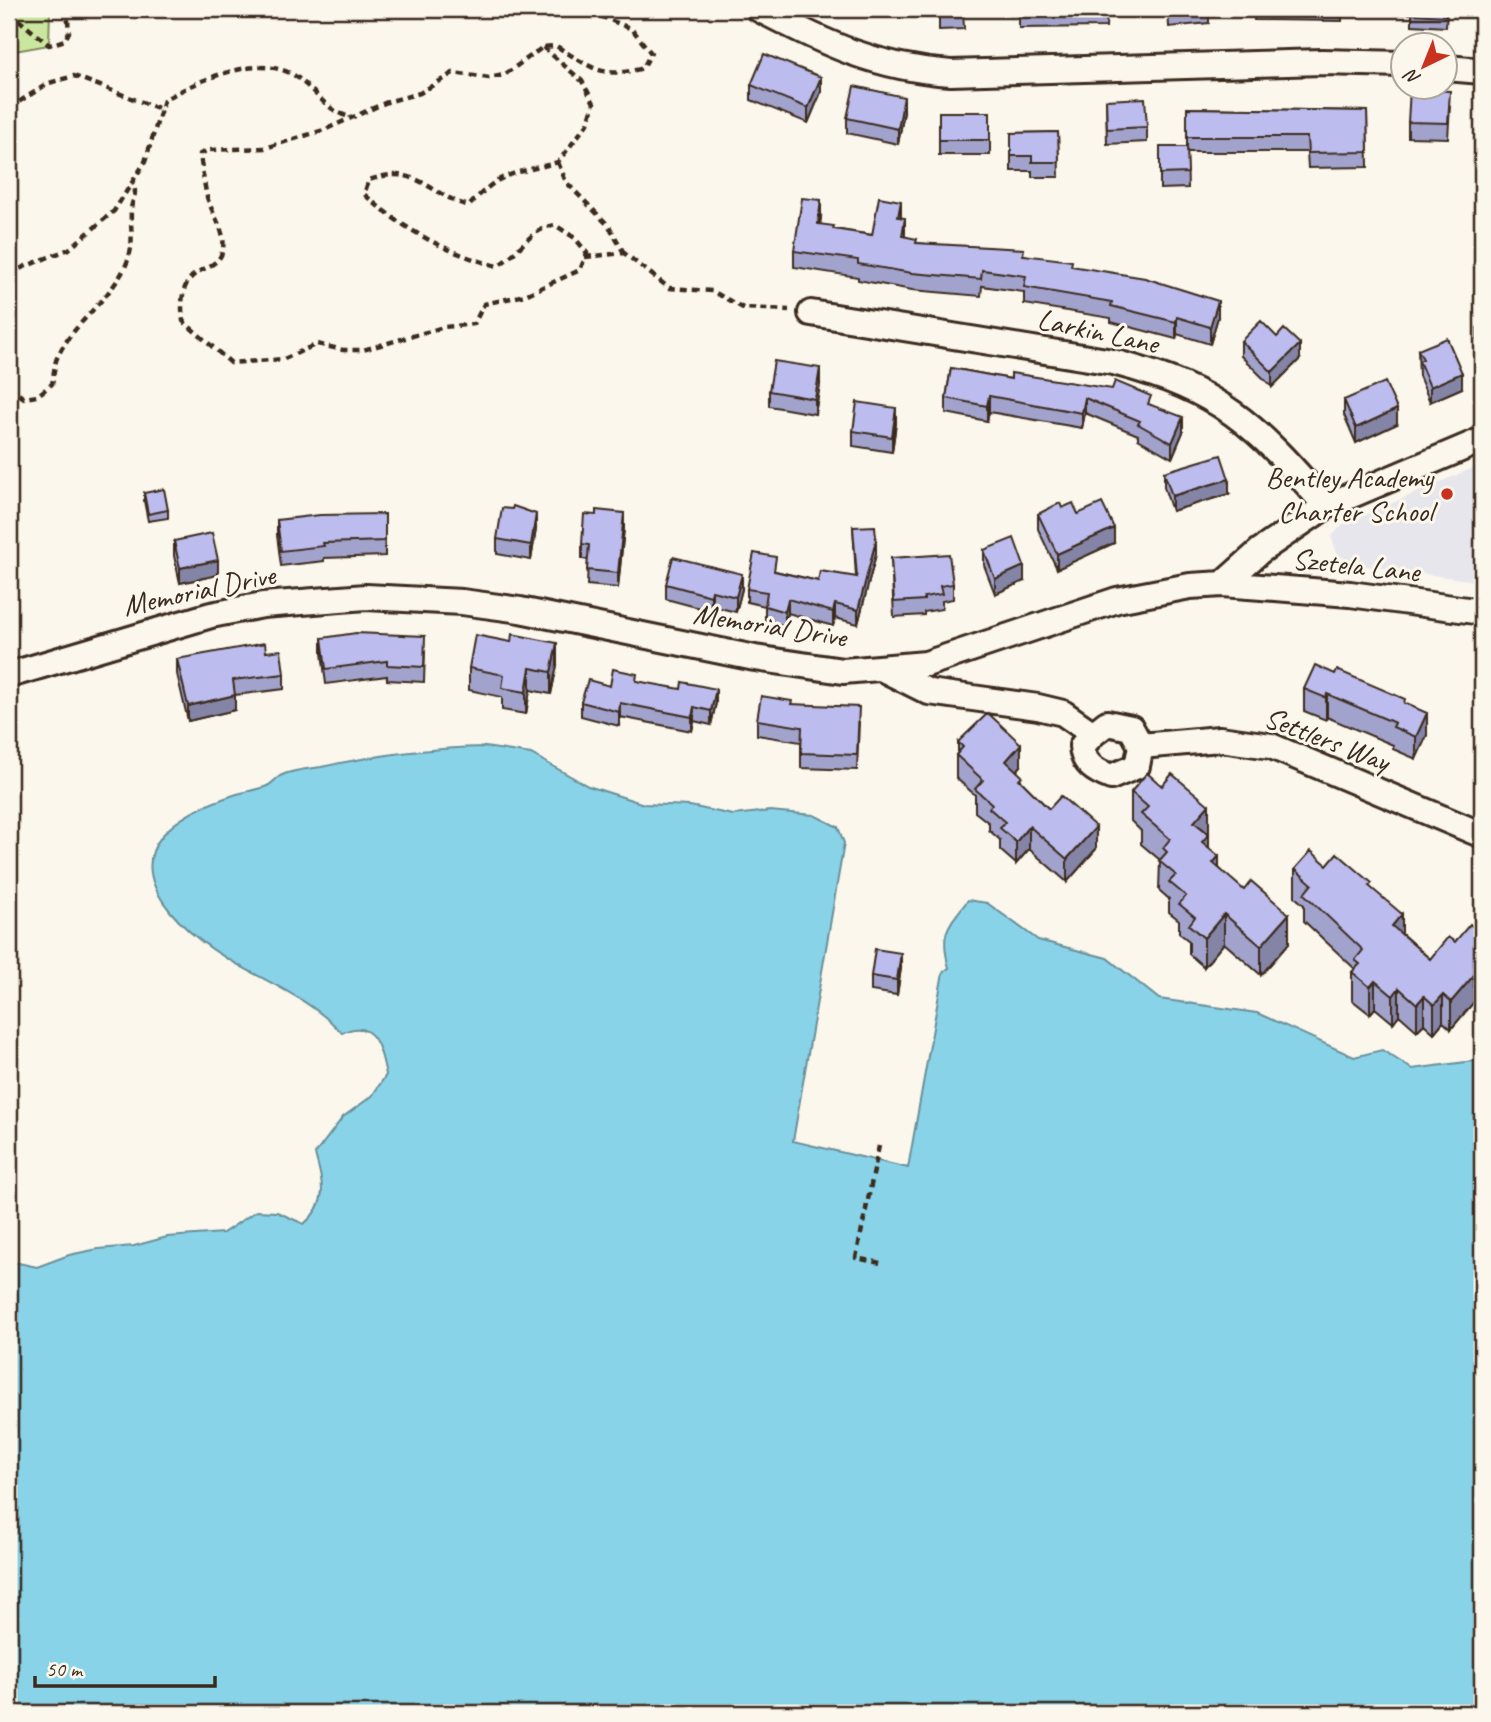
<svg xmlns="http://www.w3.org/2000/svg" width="1491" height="1722" viewBox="0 0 1491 1722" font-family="Caveat,sans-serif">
  <rect width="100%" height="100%" fill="#fbf7ec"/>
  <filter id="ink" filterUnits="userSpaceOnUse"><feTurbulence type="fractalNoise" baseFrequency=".0143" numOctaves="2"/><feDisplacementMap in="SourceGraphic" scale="14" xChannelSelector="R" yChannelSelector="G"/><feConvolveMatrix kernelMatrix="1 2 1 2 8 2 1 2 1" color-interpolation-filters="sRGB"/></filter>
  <g filter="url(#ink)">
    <!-- built -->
    <path fill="#e8e6ed" d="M1482,464V582L1354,564L1338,555L1331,537L1342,525Z"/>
    <!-- green -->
    <path fill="#cae79f" stroke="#82885e" stroke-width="2" d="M9,9H50L49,45L9,52Z"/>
    <!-- water -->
    <path fill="#89d3e9" stroke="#6a8f98" stroke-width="2" d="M485,747L531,754L588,786L644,804L690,806L733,815L770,811L814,815L838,827L844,843L793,1141L908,1168L943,972L949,968C940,933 946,928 968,900L987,903L1038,940L1107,958L1159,999L1257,1013L1354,1057L1382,1050L1412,1069L1482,1060V1713H9V1261L37,1267L69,1255L98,1249L134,1246L167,1237L223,1233L256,1211L277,1212L304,1224C329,1202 323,1184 315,1154L343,1117L372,1096L386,1075C381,1049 374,1017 342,1033C292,979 220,972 170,911C118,847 180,812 237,794C246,791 258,790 267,786C272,784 275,779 280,776C291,770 309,769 321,767C376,755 429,748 485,747Z"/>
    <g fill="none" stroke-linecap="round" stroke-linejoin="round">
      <!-- street casing -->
      <g stroke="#3b2a1e" stroke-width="30">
        <path id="street" d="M759,9C824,43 876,68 951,73L1322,62L1404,64
          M1446,68L1482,71
          M811,313L1113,362C1221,390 1255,424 1326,506
          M1223,584L1260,551L1326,506L1482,440
          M885,670L929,692L1038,707L1063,713L1093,734L1082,746C1083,764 1095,771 1111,777L1137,766L1141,746L1131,728L1107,723L1093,734
          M9,675L211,615L263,605L366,597L462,602L520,610L755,658L843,671L926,664L1117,600L1190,586L1223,584L1350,594L1482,612
          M1141,746L1220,739L1271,746L1482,835"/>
      </g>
      <!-- path -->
      <path stroke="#3b2a1e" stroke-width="4.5" stroke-dasharray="7 5" stroke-linecap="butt" d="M9,12L49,45L65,40L69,32L67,9
        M543,47L582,81L594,103L588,123L558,162C514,175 502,169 469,206C427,194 418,163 369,180L364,194C402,229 447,253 497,266C519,254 529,229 555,225L575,238L587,253L580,270L525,295L484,304L474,324L444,327L363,350H343L317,344L284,359L231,363L183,321C175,256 219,279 223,248C226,231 212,214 207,197C204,183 202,169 200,154L209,150L265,148L324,130L387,102L420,93L453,73L489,78L504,75L543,47L556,46C590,66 601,80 643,68L651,53L632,29L583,9
        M9,108L49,83L74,76L160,109
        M558,162L566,182L609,226L624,253
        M585,257L624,253L669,288L712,291L743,308L789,310
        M9,273L69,249L114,211L145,162L164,100C198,80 263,51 298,78C316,92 328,112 350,117
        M9,387L24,398L37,396L52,384C54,375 54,365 57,358C73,321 116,297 129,257C134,240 130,226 131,209C132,199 138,194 133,184
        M879,1146L856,1258L881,1263"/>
      <!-- street -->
      <use href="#street" stroke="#fbf7ec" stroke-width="24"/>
    </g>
    <!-- wall -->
    <path fill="#a2a3cd" stroke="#3b2a1e" stroke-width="2" d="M939,9H963L964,29L939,30Z
      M1019,9H1107L1106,27L1019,28Z
      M1168,9H1209V23L1169,27Z
      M1254,9H1342V21L1254,20Z
      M1401,9H1447L1446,27L1412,25V14H1401Z
      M751,85L821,92L808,123L751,100Z
      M1106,100L1147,127V142L1107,144Z
      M1450,106L1448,138L1408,137V122Z
      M1187,108L1367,111L1368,167L1308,168L1307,152H1187L1188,188L1160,189V147H1187Z
      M904,112L898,144L847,133V118Z
      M939,112H990V155H939Z
      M1058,132L1059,177H1032V171H1011V133Z
      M821,217L820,224L834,229L872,235L901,218L904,237L917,243L1024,255L1072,266L1218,317L1210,344L1177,334L1176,339L1111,322V318L1024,304V292L982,286L981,296L912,290L858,280V277L794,267V251Z
      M1482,323V348L1477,343V328Z
      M1241,341L1300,359L1272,387L1241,356Z
      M1418,350L1462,388L1430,402L1419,376Z
      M951,368L1151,405L1183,432L1172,458L1138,439V435L1085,413L1082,428L989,412L987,421L946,413V398Z
      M820,384L815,414L769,406V391Z
      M1344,400L1397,424L1356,443L1344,415Z
      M896,423L892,452L853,446V431Z
      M1164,472L1229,494L1172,511L1164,487Z
      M144,493L168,510V518L148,521L144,501Z
      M1062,508L1078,514L1114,543L1057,569L1038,529V514Z
      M596,515L624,528L618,588L587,585L588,560L582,559V544Z
      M277,520L385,541V556L324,558V561L281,566L277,535Z
      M853,527L876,554L858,624L835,618L833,626L788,613L785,626L765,620V606L747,602V589L776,571L818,581L856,577Z
      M536,529L531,560L497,554V539Z
      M174,541L218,575L180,583L174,556Z
      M984,550L1024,581L995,594L984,565Z
      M891,558L953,584V599L942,601V609L924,612V615L894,617Z
      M666,584L742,589L736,612L712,606L711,611L666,599Z
      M322,638L425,651L424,682L387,680V676L326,684L322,653Z
      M266,652L284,674V689L235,695V710L188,721L177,674V659Z
      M557,665L551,694L530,690L526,714L502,710V697L469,690V668Z
      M637,681L716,703L711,725L694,721L692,731L620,717L619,726L581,716V702L610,686Z
      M1304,689L1405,704L1427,735L1416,759L1393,749V745L1327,717L1326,720L1304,711Z
      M792,704L859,722L857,770L801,768V742L757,735V720Z
      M958,742L1021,766L1017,771L1022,782L1049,809L1096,849L1067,882L1029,849L1016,864L1000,850V840L989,830V823L975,812V795L956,778V755L958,752Z
      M1482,743V807L1478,806V784Z
      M1162,786L1209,805V848L1219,868L1289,943L1261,975L1224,943L1204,967L1189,954V941L1179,933V920L1169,912V899L1159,890L1160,860L1141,844V831L1131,821V792Z
      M1327,865L1372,889L1402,934L1430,959L1455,942L1482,935V999L1479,996L1451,1029L1443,1022L1434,1033L1424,1024L1417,1031L1399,1015L1393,1023L1375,1008L1370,1014L1352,1000V972L1355,969L1304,921V905L1295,897V869Z
      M901,968L897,995L871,991V976Z"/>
    <!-- shaded-wall -->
    <path fill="#8484a7" stroke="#3b2a1e" stroke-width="2" d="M821,77V92L808,123V108Z
      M904,97V112L898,144V129Z
      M821,200V217L818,240V224Z
      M901,201V218L898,217Z
      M905,218V235L902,253V236Z
      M1218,301V317L1210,344V327Z
      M1177,317V334L1176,339V322Z
      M1300,344V359L1272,387V372Z
      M820,368V384L815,414V399Z
      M1462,373V388L1430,402V387Z
      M989,396V412L987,421V406Z
      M1085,398V413L1082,428V413Z
      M896,408V423L892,452V437Z
      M1397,409V424L1356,443V428Z
      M1183,417V432L1172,458V443Z
      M1229,479V494L1172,511V496Z
      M624,513V528L618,588V573Z
      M536,514V529L531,560V545Z
      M1114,528V543L1057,569V554Z
      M876,540V554L858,624V610Z
      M218,560V575L180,583V568Z
      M1024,566V581L995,594V579Z
      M742,574V589L736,612V597Z
      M712,591V606L711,611V596Z
      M788,599V613L785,626V612Z
      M835,604V618L833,626V612Z
      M557,643V665L551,694V672Z
      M530,668V690L526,714V692Z
      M716,689V703L711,725V711Z
      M1327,694V717L1326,720V698Z
      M235,695V710L188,721V706Z
      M620,703V717L619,726V712Z
      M694,707V721L692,731V717Z
      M1427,713V735L1416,759V737Z
      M1021,744V766L1006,783V761Z
      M1209,805V834L1194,822Z
      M1029,826V849L1016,864V842Z
      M1096,827V849L1067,882V859Z
      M1209,834V864L1202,842Z
      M1219,856V885L1213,863Z
      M1224,914V943L1204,967V938Z
      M1289,914V943L1261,975V946Z
      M1402,914V941L1392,926Z
      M901,953V968L897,995V980Z
      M1479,969V996L1451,1029V1002Z
      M1375,981V1008L1370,1014V987Z
      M1399,988V1015L1393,1023V996Z
      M1443,995V1022L1434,1033V1005Z
      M1424,996V1024L1417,1031V1004Z"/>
    <!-- building -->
    <path fill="#bcbdee" stroke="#3b2a1e" stroke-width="2" d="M939,9H963L964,14L939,15Z
      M1019,9H1106V12L1019,13Z
      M1169,9H1202L1169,11Z
      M1412,9H1446V16L1412,14Z
      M764,54L821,77L808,108L751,85Z
      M854,86L904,97L898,129L847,118Z
      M1410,89L1450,91L1448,123L1408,122Z
      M1145,98L1147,127L1107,129L1106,100Z
      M1187,108L1367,111L1368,152L1308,153L1307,137H1187Z
      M939,112H990V140H939Z
      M1058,132L1059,162H1032V156H1011V133Z
      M1160,147H1187L1188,173L1160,174Z
      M879,197L901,201L898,217L905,218L902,236L917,239L916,243L1024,249L1023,255L1072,261L1071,266L1145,278L1218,301L1210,327L1177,317L1176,322L1111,306L1112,302L1024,287L1026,276L982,270L981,279L912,273L858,264V260L794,251L802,198L821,200L818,224L834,226L833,229L872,235Z
      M1261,321L1277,337L1284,329L1300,344L1272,372L1241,341Z
      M1482,323V333L1477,328Z
      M1447,338L1462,373L1430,387L1419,361L1423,359L1418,350Z
      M774,361L820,368L815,399L769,391Z
      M951,368L1011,379V373L1112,389L1115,381L1151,396L1148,404L1183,417L1172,443L1138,424L1140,421L1085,398L1082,413L989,396L987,406L946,398Z
      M1385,382L1397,409L1356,428L1344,400Z
      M857,402L896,408L892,437L853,431Z
      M1221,455L1229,479L1172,496L1164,472Z
      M164,489L168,510L148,514L144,493Z
      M1060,503L1062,508L1073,503L1078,514L1102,503L1114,528L1057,554L1038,514Z
      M513,506L536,514L531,545L497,539L502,508L512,509Z
      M596,510L624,513L618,573L587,570L589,545L582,544L584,514L596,515Z
      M385,514V541L323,543L324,546L281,551L277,520L320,515Z
      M875,526L876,540L858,610L835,604L833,612L788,599L785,612L765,606L767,592L747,589L754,553L776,557L774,571L818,581L820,571L857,577L853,527Z
      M212,533L218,560L180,568L174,541Z
      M1014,538L1024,566L995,579L984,550Z
      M949,554L953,584L940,586L942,594L924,597V600L894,602L891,558Z
      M673,557L742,574L736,597L712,591L711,596L666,584Z
      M356,633L425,636L424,667L387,665V661L326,669L322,638Z
      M512,634L557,643L551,672L530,668L526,692L502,688L504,675L469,668L475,635L511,642Z
      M265,643L266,652L281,650L284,674L233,680L235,695L188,706L177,659Z
      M1315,665L1335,674L1337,670L1405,699L1404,703L1427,713L1416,737L1393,727L1395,723L1327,694L1326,698L1304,689Z
      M613,669L637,674L636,681L681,689L682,682L716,689L711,711L694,707L692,717L620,703L619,712L581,702L588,680L610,686Z
      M761,696L792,701L791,704L859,707L857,755L801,753L802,727L757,720Z
      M988,713L1021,744L1006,761L1022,776L1019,779L1049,809L1061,796L1096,827L1067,859L1029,826L1016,842L1000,828L1005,822L989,808L992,804L975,789L983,780L956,755L963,747L958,742Z
      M1482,743V784H1478Z
      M1147,773L1162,786L1172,774L1209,805L1194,822L1209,834L1202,842L1219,856L1213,863L1244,890L1251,881L1289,914L1261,946L1224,914L1204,938L1189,925L1195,917L1179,904L1186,896L1169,882L1176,875L1159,861L1167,852L1163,848L1170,839L1141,814L1148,807L1131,792Z
      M1311,851L1327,865L1337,853L1372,883L1369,886L1402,914L1392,926L1430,959L1448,937L1455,942L1470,924L1482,935V971L1479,969L1451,1002L1443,995L1434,1005L1424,996L1417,1004L1399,988L1393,996L1375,981L1370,987L1352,972L1360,964L1355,960L1363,950L1304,894L1312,884L1295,869Z
      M875,949L901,953L897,980L871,976Z"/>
  </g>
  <!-- markers -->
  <circle fill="#c8321e" stroke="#fbf7ec" stroke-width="2.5" cx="1447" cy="494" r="7"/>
  <g text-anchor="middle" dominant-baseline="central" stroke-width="6" stroke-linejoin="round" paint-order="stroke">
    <!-- street labels -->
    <g font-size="30" fill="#3b2a1e" stroke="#fbf7ec">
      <text transform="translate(1098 331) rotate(12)">Larkin Lane</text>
      <text transform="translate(1356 565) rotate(6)">Szetela Lane</text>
      <text transform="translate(199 590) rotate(-12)">Memorial Drive</text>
      <text transform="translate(770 625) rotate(9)">Memorial Drive</text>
      <text transform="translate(1327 739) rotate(21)">Settlers Way</text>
    </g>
    <!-- poi labels -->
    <g font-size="30" fill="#3b2a1e" stroke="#fbf7ec" text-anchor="end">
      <text x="1433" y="477">Bentley Academy<tspan x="1433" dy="34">Charter School</tspan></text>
    </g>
  </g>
  <!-- margin -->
  <rect width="1491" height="1722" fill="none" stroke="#fbf7ec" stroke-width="35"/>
  <rect x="18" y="18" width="1456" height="1687" fill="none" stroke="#3b2a1e" stroke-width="2.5" filter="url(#ink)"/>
  <!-- north arrow -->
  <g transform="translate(1424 66) rotate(223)"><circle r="33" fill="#fbf7ec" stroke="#aea59a" stroke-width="2"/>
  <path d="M0-5L12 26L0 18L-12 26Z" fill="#c8321e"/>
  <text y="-10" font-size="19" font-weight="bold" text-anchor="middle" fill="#3b2a1e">N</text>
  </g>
  <!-- scale -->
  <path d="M35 1676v10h180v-10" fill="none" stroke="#3b2a1e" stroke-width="3.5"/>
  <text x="46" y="1676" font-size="21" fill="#3b2a1e" stroke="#fbf7ec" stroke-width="5" paint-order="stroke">50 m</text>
</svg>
